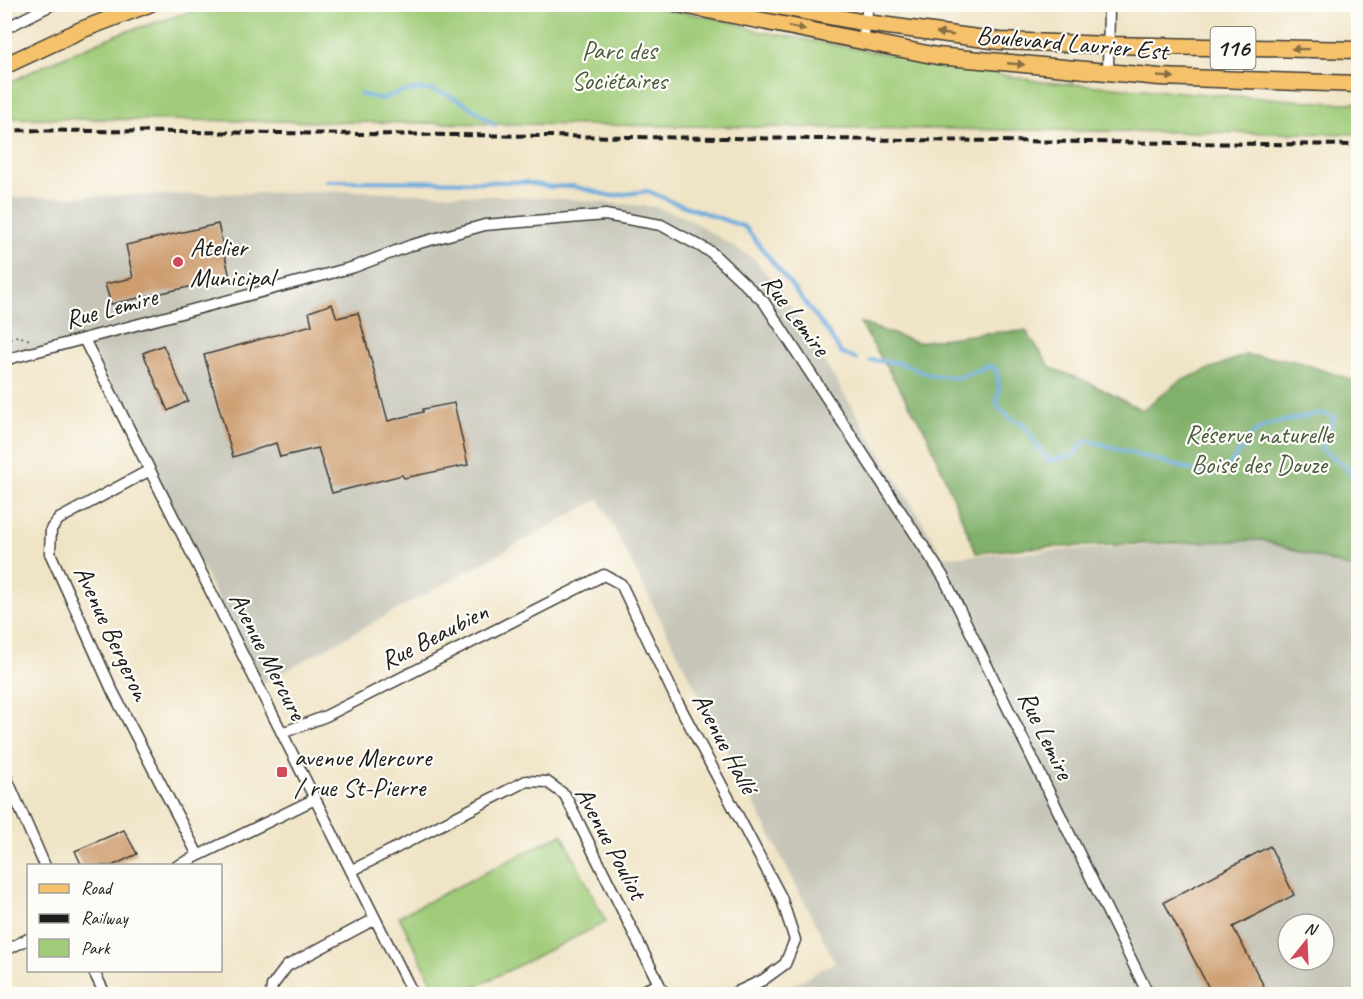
<svg xmlns="http://www.w3.org/2000/svg" width="1363" height="999" viewBox="0 0 1363 999" font-family="Caveat,sans-serif">
  <rect width="100%" height="100%" fill="#fdfcf7"/>
  <filter id="ink" filterUnits="userSpaceOnUse"><feTurbulence type="fractalNoise" baseFrequency=".0167" numOctaves="2"/><feDisplacementMap in="SourceGraphic" scale="12" xChannelSelector="R" yChannelSelector="G"/><feConvolveMatrix kernelMatrix="1 2 1 2 8 2 1 2 1" color-interpolation-filters="sRGB"/></filter>
  <filter id="wash" filterUnits="userSpaceOnUse"><feTurbulence type="fractalNoise" baseFrequency=".008" numOctaves="4" result="noise"/><feDisplacementMap in="SourceGraphic" scale="24" xChannelSelector="R" yChannelSelector="G"/><feGaussianBlur stdDeviation="1.35" result="paint"/><feColorMatrix in="noise" values="0 0 0 0 0 0 0 0 0 0 0 0 0 0 0 0 0 1.4 0 .05"/><feComposite in="paint" operator="in"/></filter>
  <g filter="url(#wash)">
    <rect width="100%" height="100%" fill="#f0e4c6"/>
    <!-- industrial -->
    <path fill="#c6c5b8" fill-rule="evenodd" d="M357,191L552,198L655,207L687,218L754,259L782,293L944,557L1262,540L1358,568V994H776L835,962L599,499L261,684L89,342L5,363V198ZM1288,924H1324V960H1288Z"/>
    <!-- green -->
    <path fill="#a0cc79" stroke="#5e744a" stroke-width="1.5" d="M631,4L726,20L758,31L1042,82L1335,103H1358V134L5,118V85L45,65L118,34L213,5Z
      M562,834L606,922L461,994H438L399,916Z"/>
    <!-- forest -->
    <path fill="#80b069" stroke="#4e6642" stroke-width="1.5" d="M860,323L917,342L986,333L1026,331L1051,368L1088,382L1142,410L1180,381L1245,355L1293,360L1358,382V570L1262,540L1027,548L976,553L927,434Z"/>
    <g fill="none" stroke-linecap="round" stroke-linejoin="round">
      <!-- stream -->
      <path stroke="#6bacdf" stroke-width="4" d="M360,94L382,99C429,77 457,96 495,125
        M326,181L524,182L551,187L572,186L611,196L648,191L673,202L745,227L828,332L841,353L856,359
        M870,360L900,363L930,375L958,378L991,366L997,371L999,388L997,405L1010,418L1022,423L1048,461L1074,455L1086,440L1206,474L1226,470L1253,433L1270,424L1322,413L1334,418L1321,449L1344,465L1358,483"/>
    </g>
    <g id="blocks">
      <!-- building -->
      <path fill="#cd9d6f" d="M218,224L230,278L111,304L105,284L133,278L126,245Z
        M332,304L337,318L358,313L388,421L423,412V409L454,403L468,465L404,478L402,475L332,493L318,448L280,457L276,443L233,457L204,355L312,325L309,312Z
        M163,345L188,401L168,411L143,353Z
        M124,830L137,854L112,866H82L75,851Z
        M1270,846L1294,895L1233,927L1268,994H1212L1164,902Z"/>
    </g>
  </g>
  <g filter="url(#ink)">
    <use href="#blocks" fill-opacity="0" stroke="#3c3a36" stroke-width="1.5"/>
    <g fill="none" stroke-linecap="round" stroke-linejoin="round">
      <!-- minor casing -->
      <g stroke="#3c3a36" stroke-width="13">
        <path id="minor" d="M4,29L53,4
          M863,42L868,4
          M1108,72L1109,4
          M84,339L413,994
          M4,360L354,267L412,245L485,225L605,215L661,225L711,252L764,302L944,578L1148,994
          M150,470L59,519L51,529L50,553L113,692L198,855
          M282,733L326,716L604,575L621,584L677,701L781,897L795,940L785,964L763,980L733,994
          M4,772L45,866
          M177,866L315,799
          M351,871L526,781L547,782L565,795L662,990L667,994
          M4,951L28,939
          M93,970L105,994
          M271,994L272,986L287,966L375,919
          M635,994L659,984"/>
      </g>
      <!-- primary casing -->
      <g stroke="#3c3a36" stroke-width="19">
        <path id="primary" d="M678,4L937,56L1160,77L1358,84
          M766,4L866,23L1000,41L1108,45L1358,50
          M4,66L81,30L149,4"/>
      </g>
      <!-- path -->
      <path stroke="#3c3a36" stroke-width="2" stroke-dasharray="1.5 4.5" stroke-linecap="butt" d="M4,339L18,336L33,341"/>
      <!-- minor -->
      <use href="#minor" stroke="#fff" stroke-width="10"/>
      <!-- primary -->
      <use href="#primary" stroke="#f5c16b" stroke-width="16"/>
      <!-- rail -->
      <path stroke="#1c1c1c" stroke-width="4" stroke-dasharray="9 4.5" stroke-linecap="butt" d="M4,130L1358,145"/>
    </g>
    <!-- one-way arrows -->
    <defs><path id="oneway-solid" d="M-6-.8H1V-3.2L6.5 0L1 3.2V.8H-6Z" transform="scale(1.5)"/></defs>
    <g fill="#886e44">
      <use href="#oneway-solid" transform="translate(797 28) rotate(11)"/>
      <use href="#oneway-solid" transform="translate(945 34) rotate(-172)"/>
      <use href="#oneway-solid" transform="translate(1300 49) rotate(-179)"/>
      <use href="#oneway-solid" transform="translate(1016 64) rotate(5)"/>
      <use href="#oneway-solid" transform="translate(1166 77) rotate(3)"/>
    </g>
  </g>
  <!-- markers -->
  <g fill="#d1495b" stroke="#fdfcf7" stroke-width="2">
    <circle cx="178" cy="262" r="6"/>
    <rect x="276" y="766" width="12" height="12" rx="3"/>
  </g>
  <g text-anchor="middle" dominant-baseline="central" stroke-width="4.5" stroke-linejoin="round" paint-order="stroke">
    <!-- shield labels -->
    <rect fill="#fdfcf7" stroke="#605f5e" stroke-width="1.5" x="1210.5" y="27" width="45" height="42" rx="4.5"/>
    <g font-size="24" font-weight="bold" fill="#1c1c1c">
      <text x="1233" y="48">116</text>
    </g>
    <!-- street labels -->
    <g font-size="26" fill="#1c1c1c" stroke="#fdfcf7">
      <text transform="translate(1072 43) rotate(5)">Boulevard Laurier Est</text>
      <text transform="translate(111 308) rotate(-15)">Rue Lemire</text>
      <text transform="translate(796 315) rotate(53)">Rue Lemire</text>
      <text transform="translate(112 633) rotate(65)">Avenue Bergeron</text>
      <text transform="translate(434 636) rotate(-27)">Rue Beaubien</text>
      <text transform="translate(268 656) rotate(63)">Avenue Mercure</text>
      <text transform="translate(1046 735) rotate(64)">Rue Lemire</text>
      <text transform="translate(725 743) rotate(62)">Avenue Hallé</text>
      <text transform="translate(611 843) rotate(62)">Avenue Pouliot</text>
    </g>
    <!-- park labels -->
    <g font-size="26" fill="#4a5a3d" stroke="#fdfcf7">
      <text x="619" y="50">Parc des<tspan x="619" dy="30">Sociétaires</tspan></text>
      <text x="1259" y="434">Réserve naturelle<tspan x="1259" dy="30">Boisé des Douze</tspan></text>
    </g>
    <!-- poi labels -->
    <g font-size="26" fill="#1c1c1c" stroke="#fdfcf7" text-anchor="start">
      <text x="190" y="247">Atelier<tspan x="190" dy="30">Municipal</tspan></text>
      <text x="294" y="757">avenue Mercure<tspan x="294" dy="30">/ rue St-Pierre</tspan></text>
    </g>
  </g>
  <!-- margin -->
  <rect width="1363" height="999" fill="none" stroke="#fdfcf7" stroke-width="24"/>
  <!-- legend -->
  <rect x="27" y="864" width="195" height="108" fill="#fdfcf7" stroke="#a3a29f" stroke-width="1.5"/>
  <rect x="39" y="884" width="30" height="9" fill="#f5c16b" stroke="#a3a29f" stroke-width="1.5"/>
  <text x="81" y="894" font-size="18" fill="#1c1c1c">Road</text>
  <rect x="39" y="914" width="30" height="9" fill="#1c1c1c" stroke="#a3a29f" stroke-width="1.5"/>
  <text x="81" y="924" font-size="18" fill="#1c1c1c">Railway</text>
  <rect x="39" y="939" width="30" height="18" fill="#a0cc79" stroke="#a3a29f" stroke-width="1.5"/>
  <text x="81" y="954" font-size="18" fill="#1c1c1c">Park</text>
  <!-- north arrow -->
  <g transform="translate(1306 942) rotate(18)"><circle r="28" fill="#fdfcf7" stroke="#a3a29f" stroke-width="1.5"/>
  <path d="M0-4.5L10 22L0 15L-10 22Z" fill="#d1495b"/>
  <text y="-9" font-size="16" font-weight="bold" text-anchor="middle" fill="#1c1c1c">N</text>
  </g>
</svg>
